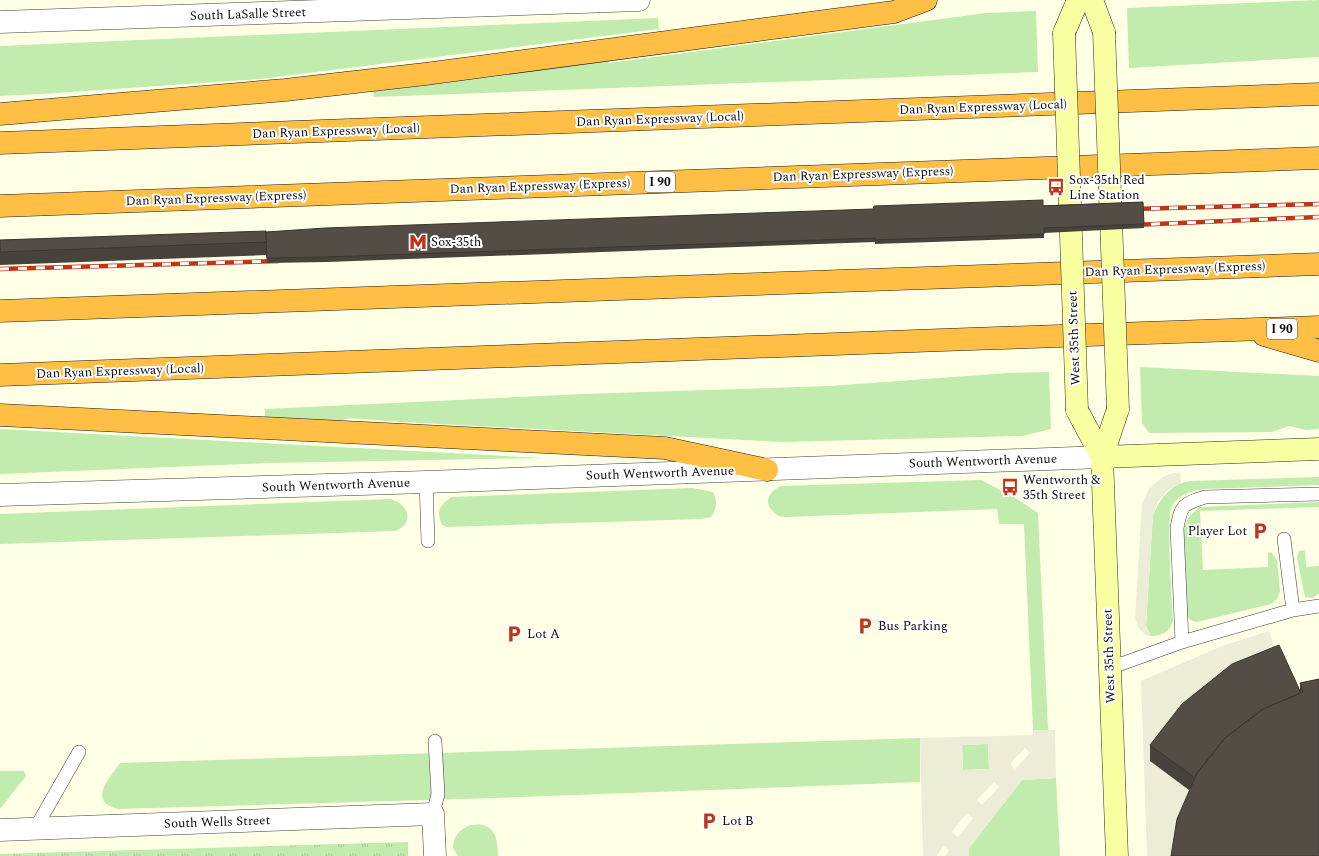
<svg xmlns="http://www.w3.org/2000/svg" width="1319" height="856" viewBox="0 0 1319 856" font-family="Spectral,serif">
  <defs>
    <pattern id="park-tufts" width="24" height="20" patternUnits="userSpaceOnUse"><rect width="24" height="20" fill="#c2ebae"/><path d="M3 7l-1-3M5 7V3M7 7l1-3M15 17l-1-3M17 17v-4M19 17l1-3" fill="none" stroke="#a5c894"/></pattern>
  </defs>
  <rect width="100%" height="100%" fill="#ffffe6"/>
  <!-- grass -->
  <path fill="#c2ebae" d="M1319,0V57L1129,68L1127,8Z
    M1036,11L1038,72L374,97L373,91L608,60L609,63L986,13Z
    M658,18L659,29L260,79L42,94L0,96V46Z
    M1140,367L1319,376V429L1306,430L1289,426L1272,432L1149,433L1142,423Z
    M1049,372L1051,429L1023,436L782,442L401,422L350,418L336,422L265,418V409L582,394L830,386L1008,373Z
    M0,429L543,458L271,463L0,474Z
    M1319,477V485L1204,489C1192,491 1179,494 1172,506C1166,518 1172,601 1173,620C1170,632 1162,636 1151,636L1146,626L1153,515C1160,498 1171,484 1190,481Z
    M981,480L1017,499L1038,513L1048,730H1033L1024,524H999L997,509L787,517C784,517 780,517 777,515C775,514 774,512 773,511C762,502 771,490 781,486Z
    M693,488L713,492C718,501 717,508 711,517L701,519L447,527L442,525C436,511 439,505 452,497Z
    M391,499C409,505 415,523 395,531L0,544V514Z
    M1319,502V507L1200,511L1203,570L1268,567V553L1271,552L1277,560L1280,591L1277,599L1271,604L1197,622L1192,621L1187,617L1184,531C1186,519 1190,514 1200,507Z
    M1305,550L1306,567L1319,566V593L1313,598L1305,597L1297,558L1299,551Z
    M920,738V782L496,798L118,809C87,801 109,779 120,763Z
    M988,744L989,769L963,770L962,745Z
    M0,771H24L26,776L0,809Z
    M1056,778L1060,856H969V848L1022,780Z
    M470,825C474,825 479,824 483,825C497,829 498,844 498,856H458L453,848C454,835 458,831 470,825Z"/>
  <!-- park -->
  <path fill="url(#park-tufts)" d="M408,842V856H0V854Z"/>
  <!-- plaza -->
  <path fill="#edecd7" fill-rule="evenodd" d="M1180,472L1181,483L1167,491L1158,502L1153,515L1146,626L1151,636L1146,635L1139,629L1135,618L1142,503L1149,489L1161,478L1169,474Z
    M1269,631L1279,661L1151,761L1197,796L1175,856H1147L1141,681L1222,646Z
    M1033,730H1055L1056,778L1022,780L969,848V856H945L949,850L943,846L937,856H923L920,738L1033,735ZM988,744L989,769L963,770L962,745ZM1025,748L1030,753L1015,769L1010,764ZM994,782L999,787L982,805L977,800ZM967,813L973,818L958,837L952,832Z"/>
  <g fill="none" stroke-linecap="round" stroke-linejoin="round">
    <!-- service casing -->
    <g stroke="#3d3d3d" stroke-width="14">
      <path id="service" d="M426,482L428,541
        M1284,539L1293,610
        M1182,642L1177,528C1181,505 1183,504 1205,497L1319,494
        M1110,668L1182,642L1293,610L1319,606
        M433,814L438,794L435,741
        M35,829L79,752"/>
    </g>
    <!-- minor casing -->
    <g stroke="#3d3d3d" stroke-width="23">
      <path id="minor" d="M0,830L433,814L435,856"/>
    </g>
    <!-- tertiary casing -->
    <g stroke="#3d3d3d" stroke-width="23">
      <path id="tertiary" d="M0,22L639,0
        M0,495L426,482L1102,457"/>
    </g>
    <!-- secondary casing -->
    <g stroke="#2c2c2c" stroke-width="23">
      <path id="secondary" d="M1092,0L1104,32
        M1064,33L1078,0
        M1077,410L1102,457
        M1102,457L1319,449
        M1117,856L1102,457L1118,409"/>
    </g>
    <!-- motorway casing -->
    <g stroke="#1b1b1b" stroke-width="23">
      <path id="motorway" d="M0,114L285,90L425,74L894,12L926,0
        M0,143L1319,94
        M0,206L1319,158
        M0,311L1319,264
        M1264,335L1319,351
        M0,375L942,340L1319,327
        M0,415L665,448L767,470"/>
    </g>
    <!-- service -->
    <use href="#service" stroke="#fff" stroke-width="13"/>
    <!-- minor -->
    <use href="#minor" stroke="#fff" stroke-width="22"/>
    <!-- tertiary -->
    <use href="#tertiary" stroke="#fff" stroke-width="22"/>
    <!-- secondary -->
    <use href="#secondary" stroke="#f7ffa1" stroke-width="22"/>
    <!-- motorway -->
    <use href="#motorway" stroke="#ffbf44" stroke-width="22"/>
    <!-- rail casing -->
    <g stroke="#c1331a" stroke-width="4.5">
      <path id="rail" d="M1133,209L1319,204
        M1133,225L1319,217
        M0,269L278,261"/>
    </g>
    <!-- rail -->
    <use href="#rail" stroke="#fff" stroke-width="3" stroke-dasharray="9" stroke-linecap="butt"/>
    <!-- secondary-bridge casing -->
    <g stroke="#2c2c2c" stroke-width="23" stroke-linecap="butt">
      <path id="secondary-bridge" d="M1104,32L1118,409
        M1064,33L1077,410"/>
    </g>
    <!-- secondary-bridge -->
    <use href="#secondary-bridge" stroke="#f7ffa1" stroke-width="22"/>
  </g>
  <!-- wall -->
  <path fill="#47423b" d="M1143,202L1144,228L1044,233V238L875,244V242L327,262L267,263L266,252V255L0,265V240L266,232Z
    M1319,679L1189,790L1150,761V745L1300,690V683Z"/>
  <!-- building -->
  <path fill="#534d45" stroke="#3a3630" d="M1043,200V206L1143,202L1144,224L1044,228V234L875,240V238L327,257L267,258L266,232L325,228L873,209L874,206Z
    M266,231V242L0,252V240Z
    M1279,645L1301,693L1263,709L1225,738L1197,773L1195,778L1150,745L1182,704L1232,664Z
    M1319,679V856H1171L1177,819L1197,773L1225,738L1263,709L1303,692L1300,683Z"/>
  <!-- icons -->
  <defs>
    <g id="bus-bare" transform="scale(1.38)"><path d="M-5-6H5V4H4V6H2V4H-2V6H-4V4H-5ZM-3.5-4V0h7V-4ZM-3.5 1.2v1.5H-2V1.2ZM2 1.2v1.5H3.5V1.2Z" fill="#c1331a" stroke="#fff" stroke-width="2.5" paint-order="stroke"/></g>
    <g id="metro-bare" transform="scale(1.38)"><path d="M-5.5 5V-5H-3L0 0L3-5H5.5V5H3V-.5L0 4L-3-.5V5Z" fill="#c1331a" stroke="#fff" stroke-width="2.5" paint-order="stroke"/></g>
    <g id="parking-bare" transform="scale(1.38)"><path d="M-3.5-5.5H1a3.5 3.5 0 0 1 0 7H-1V5.5H-3.5ZM-1-3.4V-.6H.8a1.4 1.4 0 0 0 0-2.8Z" fill="#c1331a" stroke="#fff" stroke-width="2.5" paint-order="stroke"/></g>
  </defs>
  <g fill-rule="evenodd">
    <use href="#bus-bare" x="1056" y="187"/>
    <use href="#metro-bare" x="418" y="242"/>
    <use href="#bus-bare" x="1010" y="487"/>
    <use href="#parking-bare" x="1260" y="531"/>
    <use href="#parking-bare" x="865" y="626"/>
    <use href="#parking-bare" x="514" y="634"/>
    <use href="#parking-bare" x="709" y="821"/>
  </g>
  <g text-anchor="middle" dominant-baseline="central" stroke-width="4" stroke-linejoin="round" paint-order="stroke">
    <!-- shield labels -->
    <g fill="#fff" stroke="#545454" stroke-width="1">
      <rect x="645" y="172" width="30" height="20" rx="3"/>
      <rect x="1267" y="319" width="30" height="20" rx="3"/>
    </g>
    <g font-size="12" font-weight="bold" fill="#0a0a0a">
      <text x="660" y="182">I 90</text>
      <text x="1282" y="329">I 90</text>
    </g>
    <!-- street labels -->
    <g font-size="13" fill="#0a0a0a" stroke="#fff">
      <text transform="translate(248 14) rotate(-2)">South LaSalle Street</text>
      <text transform="translate(983 107) rotate(-2)">Dan Ryan Expressway (Local)</text>
      <text transform="translate(660 119) rotate(-2)">Dan Ryan Expressway (Local)</text>
      <text transform="translate(336 131) rotate(-2)">Dan Ryan Expressway (Local)</text>
      <text transform="translate(863 174) rotate(-2)">Dan Ryan Expressway (Express)</text>
      <text transform="translate(540 186) rotate(-2)">Dan Ryan Expressway (Express)</text>
      <text transform="translate(216 198) rotate(-2)">Dan Ryan Expressway (Express)</text>
      <text transform="translate(1175 269) rotate(-2)">Dan Ryan Expressway (Express)</text>
      <text transform="translate(1074 338) rotate(-92)">West 35th Street</text>
      <text transform="translate(120 371) rotate(-2)">Dan Ryan Expressway (Local)</text>
      <text transform="translate(983 461) rotate(-2)">South Wentworth Avenue</text>
      <text transform="translate(660 473) rotate(-2)">South Wentworth Avenue</text>
      <text transform="translate(336 485) rotate(-2)">South Wentworth Avenue</text>
      <text transform="translate(1109 656) rotate(-92)">West 35th Street</text>
      <text transform="translate(217 822) rotate(-2)">South Wells Street</text>
    </g>
    <!-- poi labels -->
    <g font-size="13" fill="#0a0a0a" stroke="#fff" text-anchor="start">
      <text x="1069" y="180">Sox-35th Red<tspan x="1069" dy="15">Line Station</tspan></text>
      <text x="431" y="242">Sox-35th</text>
      <text x="1023" y="480">Wentworth &amp;<tspan x="1023" dy="15">35th Street</tspan></text>
      <text x="1247" y="531" text-anchor="end">Player Lot</text>
      <text x="878" y="626">Bus Parking</text>
      <text x="527" y="634">Lot A</text>
      <text x="722" y="821">Lot B</text>
    </g>
  </g>
</svg>
